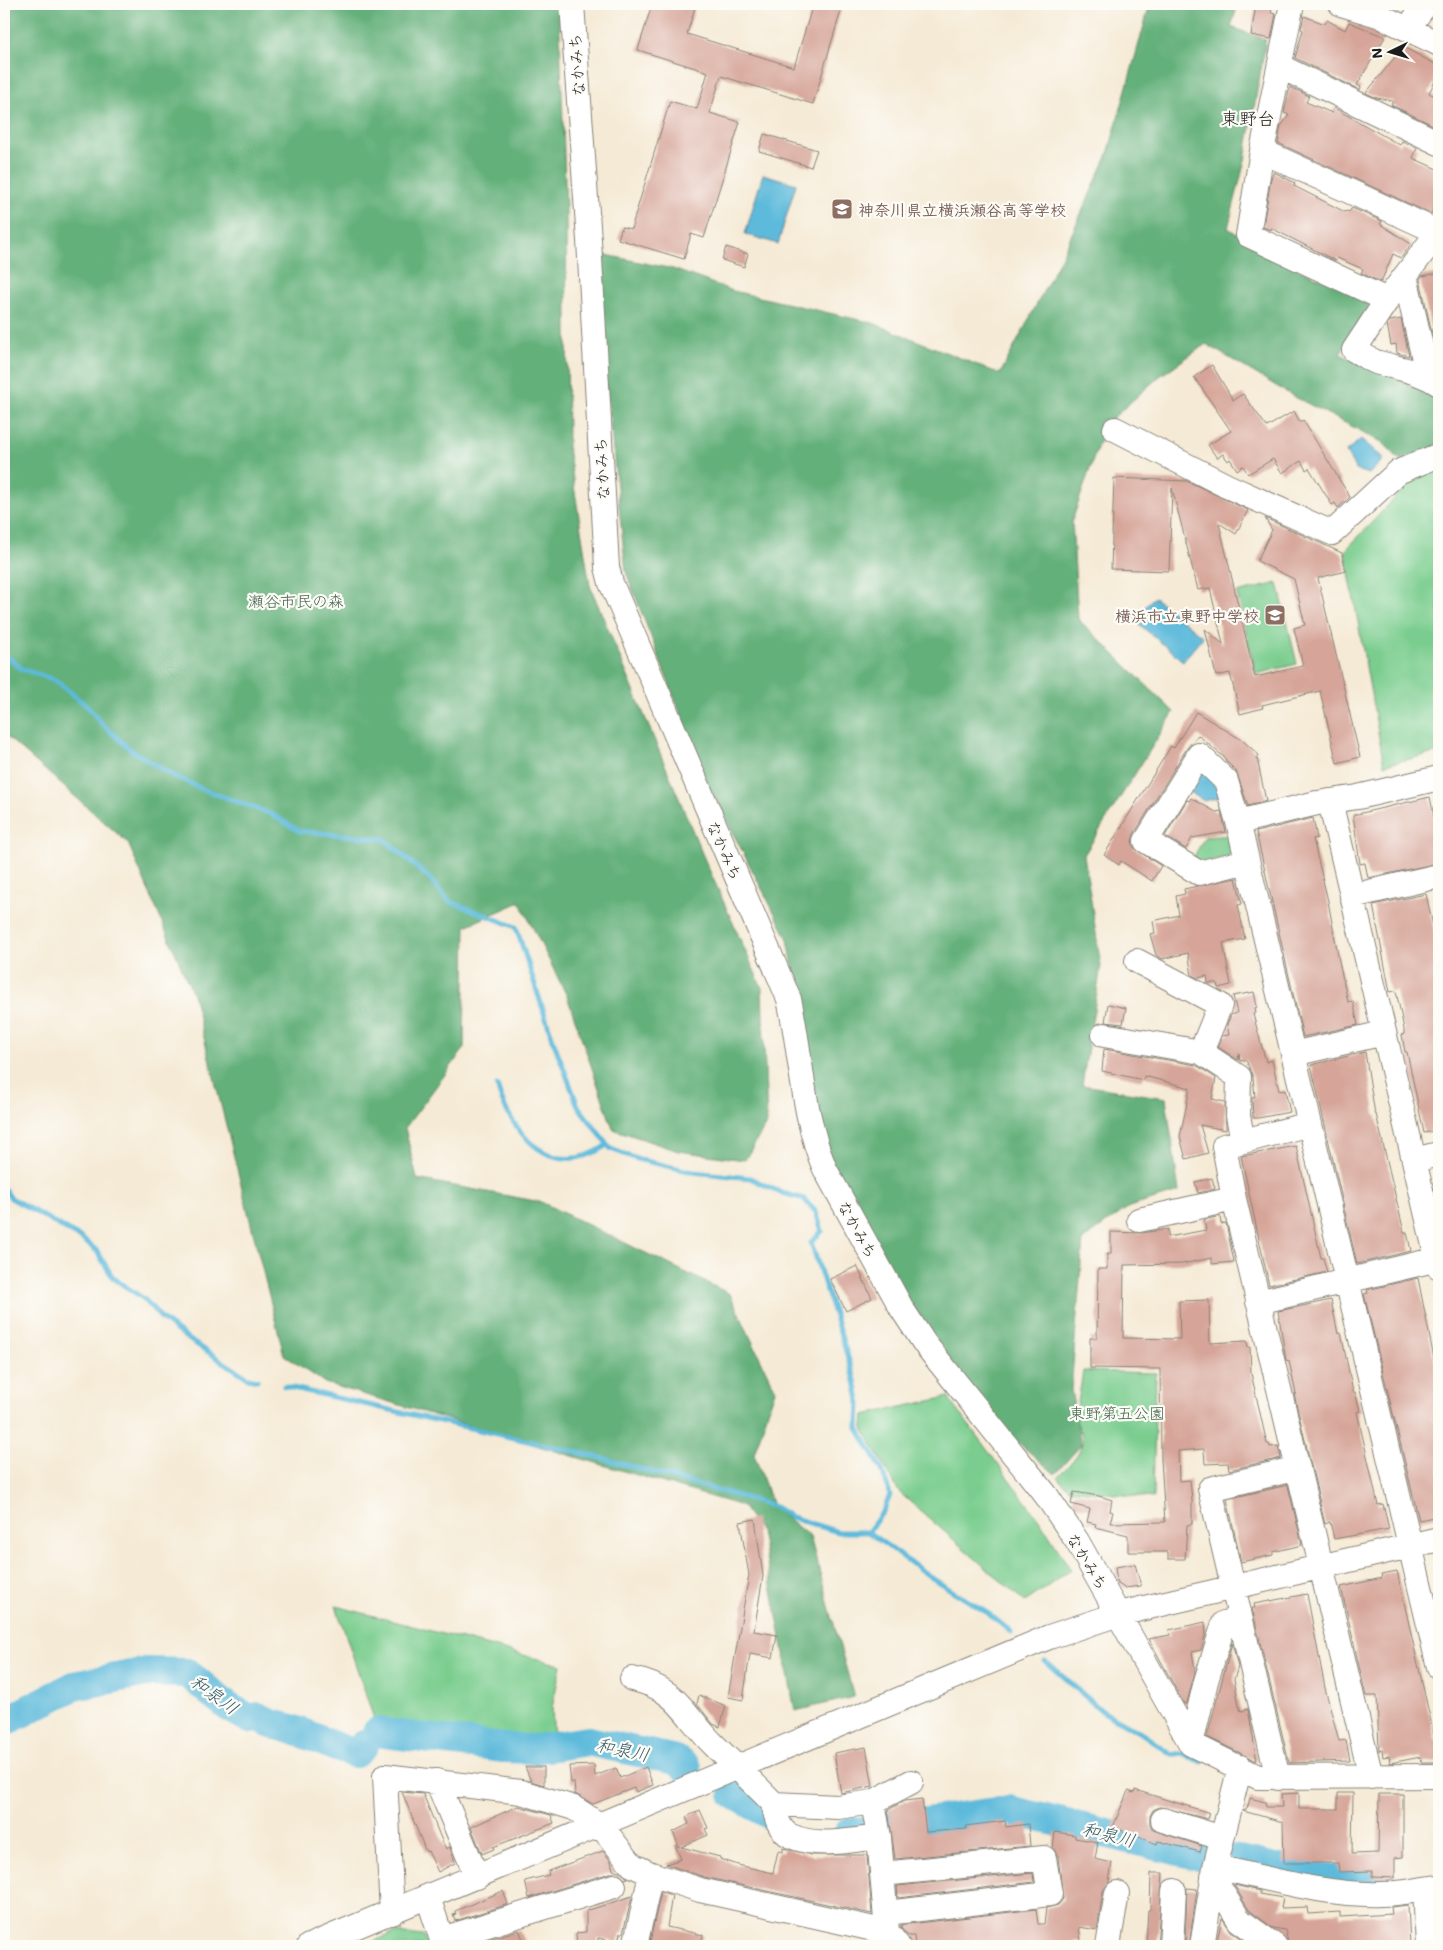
<svg xmlns="http://www.w3.org/2000/svg" width="1443" height="1950" viewBox="0 0 1443 1950" font-family="Mali,'Klee One',sans-serif">
  <rect width="100%" height="100%" fill="#fdfcf7"/>
  <filter id="ink" filterUnits="userSpaceOnUse"><feTurbulence type="fractalNoise" baseFrequency=".02" numOctaves="2"/><feDisplacementMap in="SourceGraphic" scale="10" xChannelSelector="R" yChannelSelector="G"/><feConvolveMatrix kernelMatrix="1 2 1 2 8 2 1 2 1" color-interpolation-filters="sRGB"/></filter>
  <filter id="wash" filterUnits="userSpaceOnUse"><feTurbulence type="fractalNoise" baseFrequency=".0096" numOctaves="4" result="noise"/><feDisplacementMap in="SourceGraphic" scale="20" xChannelSelector="R" yChannelSelector="G"/><feGaussianBlur stdDeviation="1.12" result="paint"/><feColorMatrix in="noise" values="0 0 0 0 0 0 0 0 0 0 0 0 0 0 0 0 0 1.4 0 .05"/><feComposite in="paint" operator="in"/></filter>
  <g filter="url(#wash)">
    <rect width="100%" height="100%" fill="#f5ead5"/>
    <!-- green -->
    <path fill="#7acd8f" stroke="#4b7456" d="M1439,467V752L1384,765L1345,551L1409,483Z
      M1278,583L1297,664L1256,674L1237,593Z
      M1233,835L1238,855L1189,865L1205,837Z
      M1083,1371L1156,1373L1153,1498L1069,1489L1058,1477C1074,1458 1093,1445 1075,1421Z
      M948,1397L1040,1521L1071,1570L1025,1602L899,1492L863,1428L864,1415Z
      M336,1606L561,1665L552,1708L554,1741L516,1742L376,1725Z
      M394,1933L424,1936L427,1946H362Z"/>
    <!-- forest -->
    <path fill="#63b07a" stroke="#40664b" d="M4,4H559L566,211L568,448L590,586L704,858L762,988L767,1123L745,1160L678,1151L613,1129L567,996L520,902L466,926L464,1049L405,1128L417,1179L541,1202L730,1294L775,1390L754,1454L773,1506L810,1537L854,1697L795,1711L761,1532L742,1506L325,1383L284,1355L193,994L128,843L4,734Z
      M1150,4H1238L1231,27L1266,40L1245,160L1228,228L1274,258L1372,301L1340,354L1430,394L1439,402V446L1400,460L1382,442L1293,396L1206,344L1160,376L1105,425L1072,521L1078,619L1174,712L1084,855L1101,966L1082,1085L1166,1098L1179,1192L1129,1207L1083,1240L1071,1390L1081,1445L1055,1474L1013,1438L934,1346L824,1148L788,939L708,785L626,572L592,252L673,269L733,291L873,323L1000,374L1061,258L1108,154Z"/>
    <!-- water -->
    <path fill="#5dbadb" stroke="#3c6b7c" d="M763,174L796,184L778,244L745,234Z
      M1361,439L1384,459L1369,474L1356,470L1346,452Z
      M1154,597L1203,637L1183,661L1134,620Z
      M1199,773H1205L1220,786L1221,797L1204,801L1188,791Z"/>
    <g fill="none" stroke-linecap="round" stroke-linejoin="round">
      <!-- stream -->
      <path stroke="#5dbadb" stroke-width="5" d="M4,654L22,669L55,680L87,706L103,725L131,750L170,774L202,789L271,814L299,831L384,839L429,878L449,901L516,927L553,1040L578,1106L611,1149L637,1159L693,1172L750,1178L782,1193L804,1199L816,1212L822,1231L811,1242L854,1376L859,1400L858,1428L882,1470L890,1495L884,1510L868,1532
        M497,1086C512,1136 554,1182 607,1145
        M4,1189L11,1198L81,1238L97,1251L113,1278L144,1299L163,1320L185,1337L248,1378L257,1380
        M284,1386L594,1456L753,1500L775,1507L791,1517L838,1532H868L932,1578L989,1614L1011,1632
        M1045,1661L1102,1711L1144,1735L1171,1754H1181L1202,1762"/>
      <!-- river -->
      <path stroke="#5dbadb" stroke-width="30" d="M4,1722L74,1686L147,1672L187,1673L227,1706L250,1719L259,1717C271,1726 275,1724 288,1728C311,1734 332,1748 355,1753L364,1745
        M377,1732L504,1748L535,1749L588,1741L676,1760L687,1768
        M734,1794L769,1814
        M849,1833L1009,1810L1208,1858C1234,1857 1258,1864 1284,1870C1313,1877 1343,1882 1373,1884"/>
    </g>
    <g id="blocks">
      <!-- building -->
      <path fill="#d6a498" d="M652,4H696L687,34L794,67L813,4H843L813,104L721,76L710,113L740,122L704,238L691,234L684,259L618,239L622,227L631,229L670,101L697,109L708,72L638,50Z
        M1256,5L1272,8L1271,13L1276,14L1271,39L1251,35Z
        M1304,16L1325,24L1327,20L1345,30L1349,22L1385,37L1357,85L1361,87L1360,90L1295,58L1303,30L1301,29Z
        M1403,47L1439,66V73L1429,93L1439,98V128L1391,105L1393,101L1377,98L1366,93Z
        M1290,87L1309,96L1306,102L1332,113L1334,108L1400,145L1402,141L1417,148L1413,158L1439,170V194L1431,214L1278,143L1281,126L1289,115L1284,113Z
        M764,134L817,150L811,167L759,151Z
        M1274,172L1295,183L1294,186L1345,212L1346,211L1349,212L1352,208L1382,221L1380,224L1411,244L1401,258L1393,254L1381,282L1361,273L1363,269L1337,258L1336,261L1271,228V230L1263,227L1271,178Z
        M726,247L748,254L744,267L722,260Z
        M1439,273V351L1436,352L1420,279L1422,276Z
        M1401,319L1409,356L1397,353L1396,344L1391,345L1387,324L1390,321Z
        M1212,365L1233,400L1243,394L1267,427L1294,411L1300,422L1303,420L1350,497L1338,508L1335,503L1332,505L1309,468L1306,470L1301,461L1282,473L1273,459L1248,474L1243,466L1237,470L1230,459L1228,461L1223,454L1217,458L1208,445L1231,431L1194,377Z
        M1114,478L1187,481L1248,510L1236,534L1219,523L1255,677L1303,666L1294,628L1305,625L1294,579L1257,561L1272,530L1265,518L1342,553L1346,571L1318,578L1360,757L1337,763L1320,691L1262,705L1263,708L1240,714L1230,673L1216,676L1205,629L1223,644L1210,588L1198,590L1172,488L1169,571L1111,569Z
        M1196,712L1242,740L1259,755L1257,758L1266,801L1248,806L1236,771L1225,760L1226,759L1198,735L1187,748L1134,834L1132,841L1134,848L1161,866L1152,881L1121,861L1119,865L1104,855L1171,746L1174,748Z
        M1430,797L1437,833L1439,832V863L1368,878L1365,863L1360,864L1353,815Z
        M1191,798L1216,812L1221,811L1226,832L1192,838L1186,849L1165,836L1187,800L1190,801Z
        M1313,818L1317,838L1313,839L1328,901L1340,966L1348,1002L1353,1001L1358,1025L1303,1037L1256,832Z
        M1236,878L1242,904L1238,905L1245,939L1223,943L1231,985L1218,988L1217,983H1208L1207,976L1198,978L1192,975L1188,953L1162,959L1156,955L1150,934L1155,933L1153,921L1179,915L1176,896L1185,894L1184,889Z
        M1426,894L1439,953V1130L1424,1133L1407,1052H1405L1402,1035L1404,1034V1029L1396,991L1390,992L1373,905Z
        M1254,992L1257,1007L1255,1008L1256,1013L1253,1014L1266,1062L1272,1060L1279,1091L1285,1090L1290,1112L1258,1118H1253L1252,1098L1255,1097L1253,1077L1246,1060L1240,1061L1239,1053L1238,1060L1218,1047L1222,1036L1229,1035L1227,1024L1231,1015L1237,1013L1233,996Z
        M1108,1004L1126,1008L1123,1024L1105,1022Z
        M1104,1049L1196,1065L1216,1078L1212,1099L1225,1102L1226,1126V1130L1200,1125L1208,1153L1186,1159L1180,1137L1190,1088L1144,1076L1143,1080L1102,1071Z
        M1365,1052L1375,1114H1376L1404,1232H1407L1411,1251L1357,1264L1311,1065Z
        M1296,1146L1321,1258H1323L1327,1272L1269,1285L1241,1156Z
        M1212,1178L1215,1189L1198,1193L1195,1182Z
        M1220,1216L1221,1224L1226,1223L1234,1262L1212,1264V1258L1182,1264L1124,1265L1123,1338L1180,1339L1179,1301L1209,1300L1210,1343L1247,1341L1248,1347H1250L1251,1373L1267,1444H1269L1270,1447L1278,1446L1281,1458L1229,1470L1228,1463L1205,1464L1204,1449L1178,1451L1179,1481L1190,1480L1192,1500V1524L1187,1525L1185,1559H1168V1552H1128V1535L1095,1527L1096,1524L1087,1522L1090,1509L1071,1504L1074,1492L1099,1496L1112,1500L1110,1511L1113,1512L1110,1523L1165,1522L1161,1459L1160,1369L1090,1368V1338H1097L1098,1269H1107V1254H1111V1232L1141,1233L1168,1229V1237L1206,1230L1204,1220Z
        M857,1266L872,1298L846,1311L830,1279Z
        M1418,1278L1439,1384V1516L1419,1520L1364,1294L1368,1293L1367,1290Z
        M1331,1300L1338,1334L1341,1333L1353,1392H1355L1360,1411L1357,1412L1378,1505L1383,1504L1389,1529L1334,1539L1330,1522L1325,1524L1294,1394H1296L1289,1361L1286,1360L1278,1311Z
        M1288,1485L1302,1545L1273,1552V1555L1241,1562L1227,1499Z
        M755,1519L763,1576L754,1631L777,1635L773,1658L750,1654L743,1700L728,1697L749,1575L740,1522Z
        M1135,1564L1141,1586L1124,1588L1117,1583L1115,1567Z
        M1397,1571L1435,1740L1439,1739V1761L1433,1762H1422L1421,1757L1390,1763L1389,1756L1383,1757L1382,1750L1379,1751L1377,1696H1366L1341,1587L1382,1578L1381,1574Z
        M1307,1594L1325,1688L1339,1741L1346,1740L1350,1761L1289,1763L1252,1608H1255L1254,1604Z
        M1205,1622L1206,1633L1201,1650L1192,1652L1195,1671L1187,1703L1184,1704L1149,1639L1170,1635L1169,1630Z
        M1232,1643L1238,1667L1234,1679L1239,1706L1241,1711L1248,1709L1257,1761L1207,1737Z
        M699,1695L726,1706L720,1727L713,1724L697,1704Z
        M866,1747L873,1786L841,1793L834,1753Z
        M594,1765L595,1776L616,1768L620,1778L646,1767L653,1785L636,1792L634,1788L593,1804L575,1794L574,1782L571,1783L569,1766Z
        M525,1767H544V1785L531,1781Z
        M1135,1790L1210,1813L1208,1819L1160,1807L1153,1810L1150,1816V1824L1153,1830L1202,1846L1200,1852L1158,1841L1157,1844L1113,1827L1128,1791L1134,1793Z
        M402,1792L423,1794L442,1841L446,1849L450,1847L455,1863L438,1872L428,1851L426,1852Z
        M1299,1793V1809H1338V1793H1353L1352,1854L1378,1853L1379,1794H1403V1857L1395,1858V1878L1372,1877V1871L1339,1872L1338,1863H1284L1283,1822L1243,1811L1247,1809L1250,1798L1265,1802L1266,1807H1282L1281,1794Z
        M922,1799L926,1832L967,1829L966,1826L1005,1821L1006,1827L1028,1824L1030,1846L895,1859L888,1810L904,1801Z
        M518,1806L551,1815L554,1823L493,1847L494,1849L482,1854L471,1827Z
        M700,1810L708,1828L705,1829L708,1835L681,1847L720,1857V1859L738,1865L773,1873L778,1851L783,1852V1848L811,1855H867L872,1914L704,1877L666,1864L681,1859L675,1845L679,1847L673,1832L689,1824L686,1817Z
        M1055,1832L1075,1835V1838L1098,1842L1095,1859L1112,1863L1109,1882L1103,1891L1097,1930L1079,1927L1081,1941L1041,1946H915L914,1936H908L901,1928V1925L1036,1909L1038,1924H1044L1046,1908L1058,1905L1063,1899L1058,1856L1053,1848Z
        M603,1851L611,1861L613,1870L619,1871L628,1878L625,1879L618,1873H610L529,1898L525,1881L549,1875L548,1871Z
        M1033,1873L1034,1882L898,1898L897,1886Z
        M1151,1873H1163L1157,1945H1146L1148,1910H1150Z
        M1234,1885L1260,1891V1894L1283,1898L1281,1908L1307,1907L1308,1914L1340,1912V1917L1392,1914L1391,1907L1408,1905L1410,1945L1289,1946L1285,1930L1273,1928L1249,1910Z
        M1187,1888L1197,1889L1189,1946H1185Z
        M503,1891L508,1904L455,1921L453,1915L456,1914L455,1911Z
        M661,1892L672,1895L667,1927L703,1935L700,1946H649Z
        M632,1896L623,1933H620L618,1943L598,1938V1946H577L576,1933L586,1932V1911Z
        M1222,1918L1231,1931L1252,1946H1216Z
        M519,1930L526,1946H466Z"/>
    </g>
  </g>
  <g filter="url(#ink)">
    <use href="#blocks" fill-opacity="0" stroke="#888378" stroke-width="1"/>
    <g fill="none" stroke-linecap="round" stroke-linejoin="round">
      <!-- minor casing -->
      <g stroke="#888378" stroke-width="26">
        <path id="minor" d="M572,4L589,240L607,567L611,583L789,999C802,1056 802,1115 825,1169L902,1309L925,1344L1046,1495L1077,1541L1191,1744L1258,1777L1439,1776
          M1292,4L1262,151L1248,235L1387,300
          M1341,4L1378,15L1439,44
          M1408,28L1426,4
          M1281,67L1439,143
          M1262,151L1438,232
          M1439,231L1387,300L1354,350C1362,354 1371,361 1379,363C1401,369 1419,371 1439,384
          M1405,276L1428,377
          M1115,429L1227,486L1332,533L1398,472L1439,455
          M1330,801L1439,1267
          M1238,822L1317,803L1358,797L1439,778
          M1247,861L1199,873L1146,841L1199,755L1226,781L1238,822L1439,1667
          M1352,896L1439,876
          M1137,961L1220,1005L1201,1052
          M1104,1035L1201,1052L1239,1077L1238,1116L1243,1141
          M1293,1054L1384,1033
          M1310,1124L1224,1146L1234,1199L1371,1777
          M1414,1160L1439,1154
          M1139,1220L1234,1199
          M1258,1302L1438,1259
          M632,1679C678,1688 684,1715 713,1744C733,1764 754,1783 774,1804L838,1807L873,1802L911,1782
          M1191,1744L1206,1681L1224,1623L1240,1619
          M1278,1778L1210,1489L1298,1468
          M437,1781L477,1877
          M873,1802L879,1837L887,1932L898,1946
          M774,1804C775,1815 779,1831 791,1836C817,1848 852,1840 879,1837
          M1163,1820L1222,1838
          M1215,1867C1269,1878 1326,1896 1382,1894C1401,1894 1420,1889 1439,1887
          M882,1874L1044,1858L1050,1894L886,1913
          M1213,1877L1239,1920L1275,1946
          M1425,1889L1428,1946
          M428,1897L444,1946
          M392,1913L385,1776L521,1792L574,1808L601,1826L632,1865L651,1874L700,1890L887,1932
          M442,1939L614,1886
          M309,1946L1049,1637L1119,1614L1439,1539
          M635,1946L651,1874
          M1108,1946L1117,1893
          M1171,1946L1174,1891
          M1202,1946L1215,1867L1240,1767"/>
      </g>
      <!-- minor -->
      <use href="#minor" stroke="#fff" stroke-width="24"/>
    </g>
  </g>
  <!-- icons -->
  <defs>
    <g id="school-square" transform="scale(1.125)"><rect x="-9" y="-9" width="18" height="18" rx="4" fill="#8d6e63" stroke="#fdfcf7"/><path d="M0-5L7-2L0 1L-7-2ZM-4 1L0 2.5L4 1V4Q0 6-4 4Z" fill="#fff"/></g>
  </defs>
  <g fill-rule="evenodd">
    <use href="#school-square" x="842" y="209"/>
    <use href="#school-square" x="1275" y="615"/>
  </g>
  <g text-anchor="middle" dominant-baseline="central" stroke-width="4.5" stroke-linejoin="round" paint-order="stroke">
    <!-- street labels -->
    <g font-size="16" fill="#1c1c1c" stroke="#fdfcf7">
      <text transform="translate(576 65) rotate(-94)">なかみち</text>
      <text transform="translate(601 469) rotate(-93)">なかみち</text>
      <text transform="translate(725 850) rotate(66)">なかみち</text>
      <text transform="translate(858 1229) rotate(61)">なかみち</text>
      <text transform="translate(1088 1561) rotate(59)">なかみち</text>
    </g>
    <!-- education labels -->
    <g font-size="16" font-weight="bold" fill="#785e54" stroke="#fdfcf7" text-anchor="start">
      <text x="858" y="209">神奈川県立横浜瀬谷高等学校</text>
      <text x="1259" y="615" text-anchor="end">横浜市立東野中学校</text>
    </g>
    <!-- park labels -->
    <g font-size="16" fill="#42634a" stroke="#fdfcf7">
      <text x="296" y="600">瀬谷市民の森</text>
      <text x="1117" y="1412">東野第五公園</text>
    </g>
    <!-- neighbourhood labels -->
    <g font-size="18" fill="#1c1c1c" stroke="#fdfcf7">
      <text x="1248" y="118">東野台</text>
    </g>
    <!-- water labels -->
    <g font-size="18" font-style="italic" fill="#365b68" stroke="#fdfcf7">
      <text transform="translate(215 1694) rotate(36)">和泉川</text>
      <text transform="translate(623 1749) rotate(12)">和泉川</text>
      <text transform="translate(1109 1834) rotate(14)">和泉川</text>
    </g>
  </g>
  <!-- margin -->
  <rect width="1443" height="1950" fill="none" stroke="#fdfcf7" stroke-width="20"/>
  <!-- north arrow -->
  <g transform="translate(1390 52) rotate(265)" stroke="#fdfcf7" stroke-width="4" paint-order="stroke">
  <path d="M0-4L9 19L0 12L-9 19Z" fill="#1c1c1c"/>
  <text y="-8" font-size="14" font-weight="bold" text-anchor="middle" fill="#1c1c1c">N</text>
  </g>
</svg>
